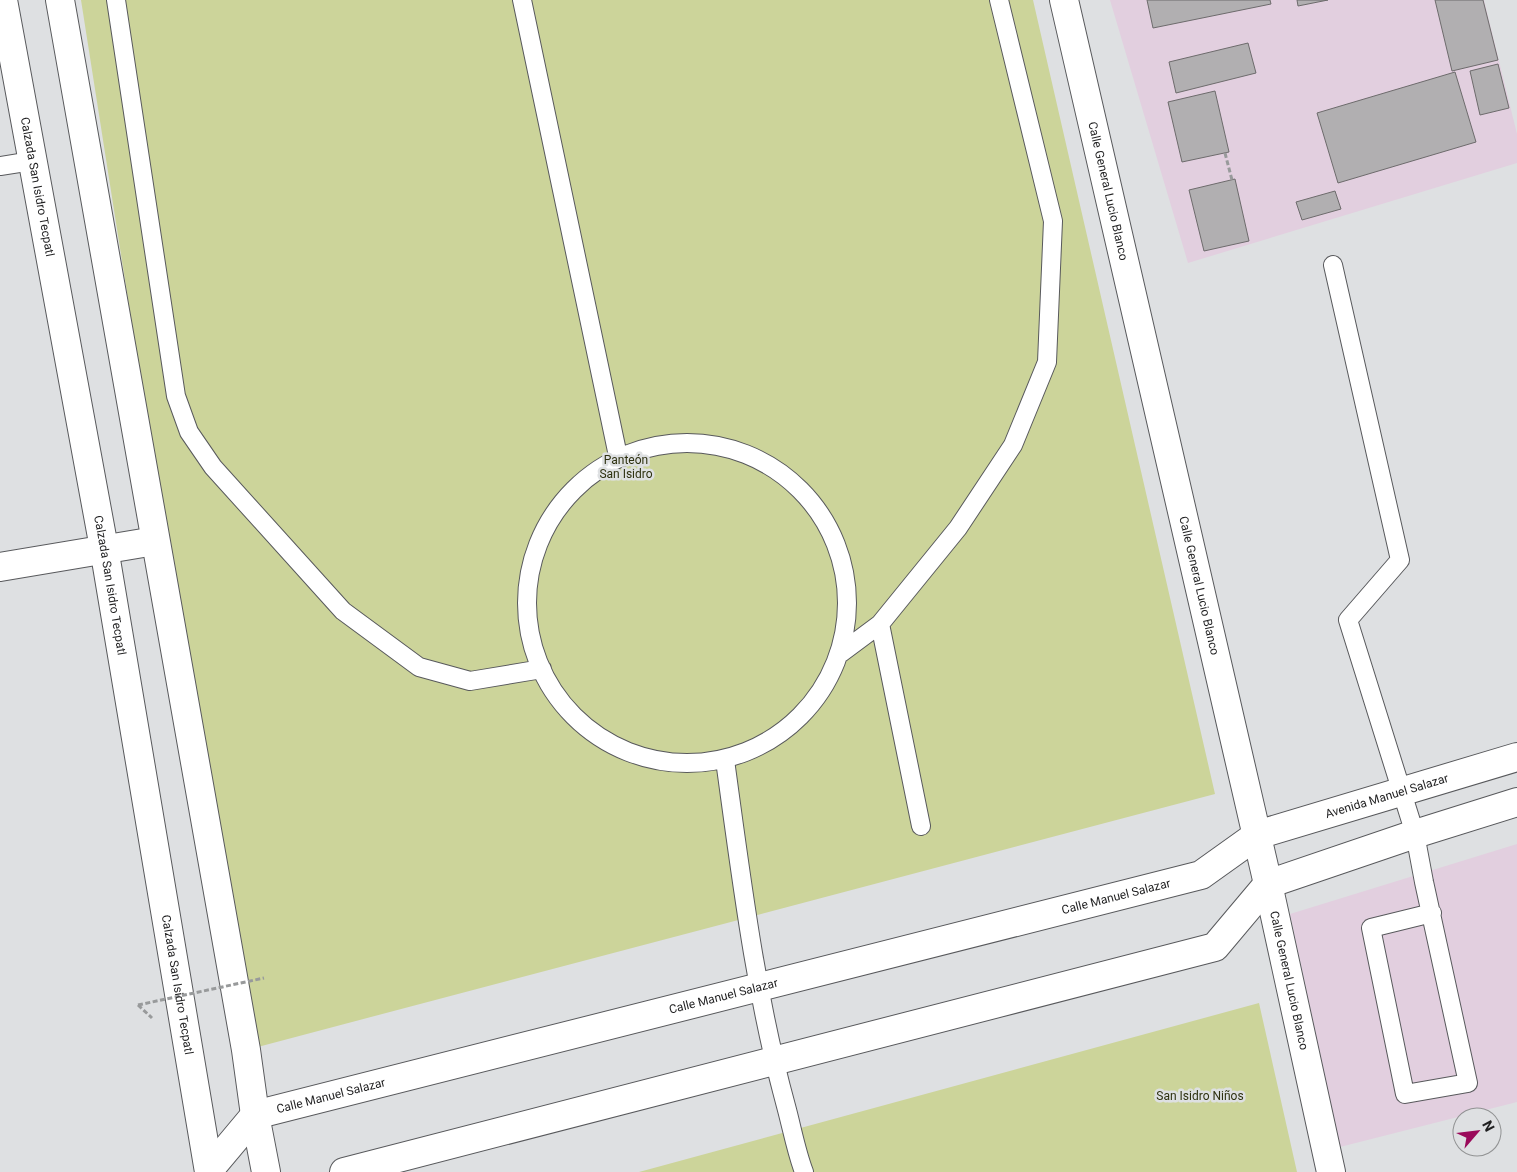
<svg xmlns="http://www.w3.org/2000/svg" width="1517" height="1172" viewBox="0 0 1517 1172" font-family="Roboto,sans-serif">
  <rect width="100%" height="100%" fill="#dee0e2"/>
  <!-- education -->
  <path fill="#e2cfdf" d="M1110,0H1484L1517,134V163L1188,263Z
    M1517,844V1102L1340,1147L1290,914Z"/>
  <!-- green -->
  <path fill="#ccd49a" d="M81,0H1033L1215,794L246,1050Z
    M1259,1003L1297,1172H639Z"/>
  <!-- building -->
  <path fill="#b1afb1" stroke="#6d6b6c" d="M1147,0H1270L1271,4L1153,28Z
    M1297,0H1328L1298,6Z
    M1435,0H1483L1498,60L1452,71Z
    M1248,43L1256,73L1176,93L1169,62Z
    M1498,64L1509,108L1480,115L1470,71Z
    M1455,72L1476,142L1338,183L1317,113Z
    M1215,91L1229,152L1182,162L1168,102Z
    M1235,179L1249,241L1204,251L1189,190Z
    M1335,191L1341,209L1302,220L1296,202Z"/>
  <g fill="none" stroke-linecap="round" stroke-linejoin="round">
    <!-- lane casing -->
    <g stroke="#58595c" stroke-width="20">
      <path id="lane" d="M116,0L176,396L189,432L213,467L343,611L419,667L470,681L542,669
        M522,0L618,456
        M0,166L32,161
        M1333,265L1400,560L1348,620L1415,834L1424,882L1468,1083L1405,1094L1371,928L1432,913
        M527 603a160 160 0 1 1 320 0a160 160 0 1 1-320 0Z
        M880,624L921,826
        M841,653L880,624L958,528L1013,445L1047,362L1053,221L999,0
        M725,760C741,876 755,993 786,1106C792,1128 796,1151 804,1172"/>
    </g>
    <!-- street casing -->
    <g stroke="#58595c" stroke-width="30">
      <g id="street">
        <path id="s1" d="M1064,0L1268,884L1331,1172"/>
        <path d="M0,567L155,541"/>
      </g>
    </g>
    <!-- secondary casing -->
    <g stroke="#58595c" stroke-width="30">
      <g id="secondary">
        <path id="s2" d="M209,1170L255,1115L1201,875L1257,835L1517,757"/>
        <path d="M344,1172L1215,947L1268,884L1415,834L1517,802"/>
      </g>
    </g>
    <!-- primary casing -->
    <g stroke="#58595c" stroke-width="30">
      <g id="primary">
        <path id="s3" d="M3,0L104,548L209,1172"/>
        <path d="M60,0L246,1050L255,1115L266,1172"/>
      </g>
    </g>
    <!-- path -->
    <path stroke="#989a9b" stroke-width="3" stroke-dasharray="5 2.5" stroke-linecap="butt" d="M1225,153L1232,180
      M138,1005L152,1018"/>
    <!-- lane -->
    <use href="#lane" stroke="#fff" stroke-width="18"/>
    <!-- street -->
    <use href="#street" stroke="#fff" stroke-width="28"/>
    <!-- secondary -->
    <use href="#secondary" stroke="#fff" stroke-width="28"/>
    <!-- primary -->
    <use href="#primary" stroke="#fff" stroke-width="28"/>
    <!-- path-bridge -->
    <path stroke="#989a9b" stroke-width="3" stroke-dasharray="5 2.5" stroke-linecap="butt" d="M138,1005L264,978"/>
  </g>
  <g text-anchor="middle" dominant-baseline="central" stroke-width="5" stroke-linejoin="round" paint-order="stroke">
    <!-- street labels -->
    <g font-size="12" fill="#1f1f20" stroke="#dee0e2">
      <text stroke="none"><textPath href="#s3" startOffset="190">Calzada San Isidro Tecpatl</textPath></text>
      <text stroke="none"><textPath href="#s1" startOffset="196">Calle General Lucio Blanco</textPath></text>
      <text stroke="none"><textPath href="#s3" startOffset="595">Calzada San Isidro Tecpatl</textPath></text>
      <text stroke="none"><textPath href="#s1" startOffset="601">Calle General Lucio Blanco</textPath></text>
      <text stroke="none"><textPath href="#s2" startOffset="1252">Avenida Manuel Salazar</textPath></text>
      <text stroke="none"><textPath href="#s2" startOffset="960">Calle Manuel Salazar</textPath></text>
      <text stroke="none"><textPath href="#s1" startOffset="1006">Calle General Lucio Blanco</textPath></text>
      <text stroke="none"><textPath href="#s3" startOffset="1000">Calzada San Isidro Tecpatl</textPath></text>
      <text stroke="none"><textPath href="#s2" startOffset="555">Calle Manuel Salazar</textPath></text>
      <text stroke="none"><textPath href="#s2" startOffset="150">Calle Manuel Salazar</textPath></text>
    </g>
    <!-- park labels -->
    <g font-size="12" fill="#2e3110" stroke="#dee0e2">
      <text x="626" y="460">Panteón<tspan x="626" dy="14">San Isidro</tspan></text>
      <text x="1200" y="1096">San Isidro Niños</text>
    </g>
  </g>
  <!-- north arrow -->
  <g transform="translate(1477 1132) rotate(62)"><circle r="24" fill="#dee0e2" stroke="#929394"/>
  <path d="M0-4L9 19L0 12L-9 19Z" fill="#9a095a"/>
  <text y="-8" font-size="14" font-weight="bold" text-anchor="middle" fill="#1f1f20">N</text>
  </g>
</svg>
